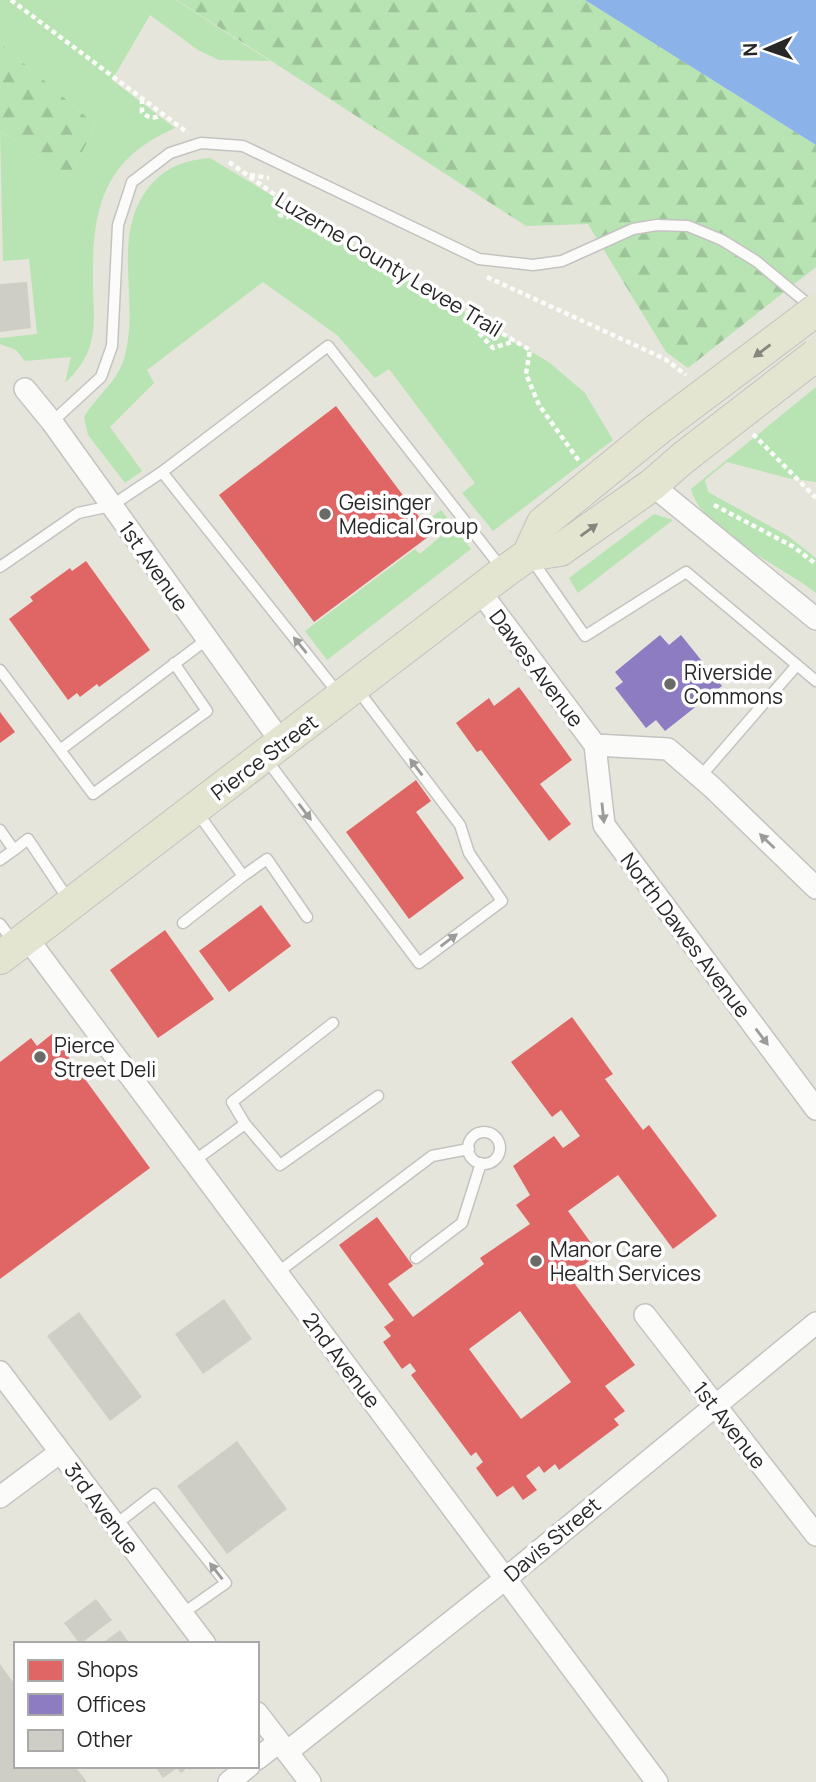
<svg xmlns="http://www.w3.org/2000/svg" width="816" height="1782" viewBox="0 0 816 1782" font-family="Manrope,sans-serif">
  <defs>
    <pattern id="forest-firs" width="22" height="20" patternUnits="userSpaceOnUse" patternTransform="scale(1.75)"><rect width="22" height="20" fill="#b7e4b2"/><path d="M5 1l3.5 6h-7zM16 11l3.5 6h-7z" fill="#9dc499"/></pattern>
  </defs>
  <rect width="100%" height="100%" fill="#e6e5db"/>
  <!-- grass -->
  <path fill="#b7e4b2" d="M0,0H176L270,61L219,60L198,50L150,15L112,80L175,128C102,160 92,210 93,283C93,302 96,324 91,342C87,359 77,371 65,383L71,357L25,361L16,350L0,344V338L37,334L29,259L3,261L0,131L70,176L96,125L0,43Z
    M210,158L550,363L585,393L613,440L493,531L462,493L475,483L389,369L375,378L337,335L263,282L147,370L154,383L110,427L142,471L125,483L88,435L84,417C97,395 119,381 125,355C140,299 110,237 149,187C165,167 186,160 210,158Z
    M816,387V482L787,478L727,462L705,480L708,492L788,536L816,558V593C782,566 702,532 691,489Z
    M441,510L471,549L327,660L305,631L415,549L420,554L441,536L429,519Z
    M654,514L673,520L578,593L569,578Z"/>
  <!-- forest -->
  <path fill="url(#forest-firs)" d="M177,0H585L816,145V267L688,368L666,352L588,224L526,226Z
    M0,43L96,125L70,176L0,131Z"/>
  <!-- water -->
  <path fill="#8cb2ea" d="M585,0H816V145Z"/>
  <!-- shops -->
  <path fill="#e06666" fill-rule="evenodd" d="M336,406L432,534L314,622L219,495Z
    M86,561L150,650L99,687L97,684L80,697L77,693L68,700L9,619L33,601L30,597L70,568L72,571Z
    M519,687L572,760L540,784L571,824L549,841L481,750L477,752L456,723L489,698L494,706Z
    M0,712L15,732L0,743Z
    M416,780L431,801L416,812L464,878L409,919L346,832Z
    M261,905L291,946L229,992L199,951Z
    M165,930L214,999L158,1038L110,970Z
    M572,1017L613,1074L605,1079L643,1130L649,1125L717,1216L673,1249L618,1175L568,1211L599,1254L569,1276L635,1365L605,1386L625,1411L614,1419L619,1425L559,1470L555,1464L544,1473L539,1466L526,1476L537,1490L523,1500L513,1486L497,1497L476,1468L483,1462L476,1452L471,1456L411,1375L416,1371L410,1363L402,1369L383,1342L391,1336L384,1327L394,1320L339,1245L377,1217L413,1266L388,1284L413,1317L484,1264L480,1258L530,1224L516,1205L530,1195L513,1166L554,1136L563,1148L580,1136L561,1110L552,1117L511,1062ZM520,1311L571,1382L521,1419L469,1349Z
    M52,1034L150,1168L0,1279V1062L31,1038L37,1046Z"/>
  <!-- offices -->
  <path fill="#8e7cc3" d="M660,635L669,645L681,635L722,686L665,731L656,720L646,728L615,688L623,682L615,672Z"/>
  <!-- building -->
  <path fill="#cecec7" d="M27,282L31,328L0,332V284Z
    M224,1299L252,1339L203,1374L175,1334Z
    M79,1312L142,1397L110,1421L47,1336Z
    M237,1441L287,1509L227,1554L177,1486Z
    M96,1599L112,1620L80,1644L64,1623Z
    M120,1630L130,1644H101Z
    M0,1664L16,1686V1766H75L87,1782H0Z
    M155,1766H195L190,1770L188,1767L181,1773L177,1768L163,1778Z"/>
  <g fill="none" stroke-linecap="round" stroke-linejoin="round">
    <!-- service casing -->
    <g stroke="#c4c3c1" stroke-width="13">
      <path id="service" d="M52,422L101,377L112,346L118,225L132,182L170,153L201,143L243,146L479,259L533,265L562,261L633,229L657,225L688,226L722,240L756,261L814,309
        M162,472L338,693
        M532,560L585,636L686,572L797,665L700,777
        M0,567L78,513L111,506L162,472L328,346L503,570
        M174,663L207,711L93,794L60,750L206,640
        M797,665L816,681
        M0,670L60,750
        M266,759L419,963L502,901L469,853L460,825L357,689
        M0,830L14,850L0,860
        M14,850L28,839L70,902
        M243,876L267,859L307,917
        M183,923L243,876L197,812
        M0,924L15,944
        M245,1124L280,1165L378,1096
        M468 1148a16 16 0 1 1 32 0a16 16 0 1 1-32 0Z
        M194,1161L245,1124L232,1102L333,1023
        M416,1258L462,1223L481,1163
        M277,1273L432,1156L469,1149
        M115,1525L155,1494L226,1583L182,1614"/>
    </g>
    <!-- minor casing -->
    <g stroke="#c4c3c1" stroke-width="24">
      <path id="minor" d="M25,389L52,422L282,743
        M652,485L816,619
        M479,590L595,745
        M595,745L604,825L816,1109
        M595,745L668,749L713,788L816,888
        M27,938L657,1782
        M645,1315L816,1535
        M0,1372L205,1644
        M0,1497L59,1453
        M257,1713L310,1782
        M287,1752L505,1579L816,1323
        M257,1759L279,1742
        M229,1782L249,1766"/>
    </g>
    <!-- primary casing -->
    <g stroke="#c3c2bf" stroke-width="34">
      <path id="primary" d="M528,555L543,523L658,429
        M0,958L504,572L528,555L560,550L652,485L683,458"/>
    </g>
    <!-- path -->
    <path stroke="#fbfbfa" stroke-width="4.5" stroke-dasharray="5 3.5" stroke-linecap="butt" d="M11,0L188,133
      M142,99V112C149,119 154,119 163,114
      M229,162L309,219L530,350L526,374L539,405L579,461
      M250,175L269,178
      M275,197L280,215L287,217L298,212
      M487,277L665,359L686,375
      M478,317L477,331L493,348L515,341
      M753,434L816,498
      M714,505L794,547L816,564"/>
    <!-- service -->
    <use href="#service" stroke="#fbfbfa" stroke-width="10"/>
    <!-- minor -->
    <use href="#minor" stroke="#fbfbfa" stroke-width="21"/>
    <!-- primary -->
    <use href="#primary" stroke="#e3e5d1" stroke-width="32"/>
    <!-- primary-bridge casing -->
    <g stroke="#c3c2bf" stroke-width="34" stroke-linecap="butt">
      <path id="primary-bridge" d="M658,429L816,310
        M683,458L816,355"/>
    </g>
    <!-- primary-bridge -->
    <use href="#primary-bridge" stroke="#e3e5d1" stroke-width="32"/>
  </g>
  <!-- one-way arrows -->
  <defs><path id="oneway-solid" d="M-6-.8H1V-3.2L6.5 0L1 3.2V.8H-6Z" transform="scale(1.75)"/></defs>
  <g fill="#85867c">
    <use href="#oneway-solid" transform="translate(762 351) rotate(143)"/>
    <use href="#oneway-solid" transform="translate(589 530) rotate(-36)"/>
  </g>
  <g fill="#9c9c9b">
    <use href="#oneway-solid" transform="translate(300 645) rotate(-129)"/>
    <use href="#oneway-solid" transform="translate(416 767) rotate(-127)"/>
    <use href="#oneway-solid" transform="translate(305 812) rotate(53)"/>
    <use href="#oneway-solid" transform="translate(603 813) rotate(84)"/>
    <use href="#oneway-solid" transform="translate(767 841) rotate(-136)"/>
    <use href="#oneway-solid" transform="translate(449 940) rotate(-37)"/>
    <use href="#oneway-solid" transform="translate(762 1037) rotate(53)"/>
    <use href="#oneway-solid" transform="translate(216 1571) rotate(-128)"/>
  </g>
  <!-- markers -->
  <g fill="#6a6a66" stroke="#fff" stroke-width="2.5">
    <circle cx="325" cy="514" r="7"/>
    <circle cx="670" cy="684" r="7"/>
    <circle cx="40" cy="1057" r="7"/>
    <circle cx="536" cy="1261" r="7"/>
  </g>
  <g text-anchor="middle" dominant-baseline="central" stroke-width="7" stroke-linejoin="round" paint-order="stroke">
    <!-- street labels -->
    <g font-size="21" fill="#272727" stroke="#fff">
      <text transform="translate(389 264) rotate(31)">Luzerne County Levee Trail</text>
      <text transform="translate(154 566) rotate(55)">1st Avenue</text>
      <text transform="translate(537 668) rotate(53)">Dawes Avenue</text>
      <text transform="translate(264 757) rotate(-37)">Pierce Street</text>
      <text transform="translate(686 935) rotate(53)">North Dawes Avenue</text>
      <text transform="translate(342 1360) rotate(53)">2nd Avenue</text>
      <text transform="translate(730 1425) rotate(52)">1st Avenue</text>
      <text transform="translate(102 1508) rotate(53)">3rd Avenue</text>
      <text transform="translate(552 1539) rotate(-40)">Davis Street</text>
    </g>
    <!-- poi labels -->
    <g font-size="21" fill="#272727" stroke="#fff" text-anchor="start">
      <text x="339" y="502">Geisinger<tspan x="339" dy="24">Medical Group</tspan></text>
      <text x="684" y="672">Riverside<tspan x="684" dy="24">Commons</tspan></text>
      <text x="54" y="1045">Pierce<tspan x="54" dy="24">Street Deli</tspan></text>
      <text x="550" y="1249">Manor Care<tspan x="550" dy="24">Health Services</tspan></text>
    </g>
  </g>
  <!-- legend -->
  <rect x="14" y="1642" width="245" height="126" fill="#ffffff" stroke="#a9a9a9" stroke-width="2"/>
  <rect x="28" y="1660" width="35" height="21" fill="#e06666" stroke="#a9a9a9" stroke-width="2"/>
  <text x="77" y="1677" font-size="21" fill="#272727">Shops</text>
  <rect x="28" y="1694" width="35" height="21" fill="#8e7cc3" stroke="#a9a9a9" stroke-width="2"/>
  <text x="77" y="1712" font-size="21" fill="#272727">Offices</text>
  <rect x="28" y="1730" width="35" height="21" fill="#cecec7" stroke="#a9a9a9" stroke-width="2"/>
  <text x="77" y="1747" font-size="21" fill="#272727">Other</text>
  <!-- north arrow -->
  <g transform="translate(767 49) rotate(268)" stroke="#ffffff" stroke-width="5" paint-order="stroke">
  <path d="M0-5L12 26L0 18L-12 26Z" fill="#272727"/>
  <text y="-10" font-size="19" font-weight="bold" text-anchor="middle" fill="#272727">N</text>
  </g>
</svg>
